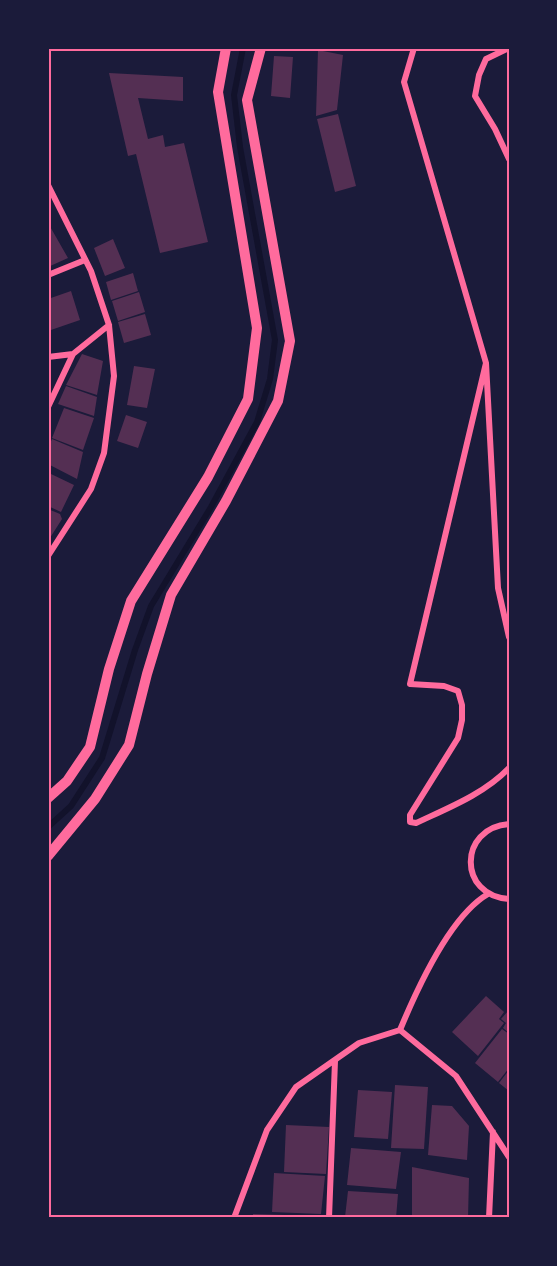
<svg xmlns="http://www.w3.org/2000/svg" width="557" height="1266" viewBox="0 0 557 1266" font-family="'Exo 2',sans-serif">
  <rect width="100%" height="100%" fill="#1b1b3a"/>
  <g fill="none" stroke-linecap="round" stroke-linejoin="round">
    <!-- stream -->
    <path stroke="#12122b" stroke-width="6" d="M48,827L71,806L102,758L135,650L151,606L211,507L257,422L270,379L275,340L240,147L234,95L243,48"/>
  </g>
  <!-- building -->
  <path fill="#542f53" d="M318,50L343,55L337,110L316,116Z
    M274,56L293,57L290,98L271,96Z
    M109,73L183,77V101L138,98L148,139L163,135L165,147L184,143L208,242L160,253L136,154L128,156Z
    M338,114L356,186L335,192L317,119Z
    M48,223L68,258L48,267Z
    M113,239L125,268L105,276L94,248Z
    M133,273L138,291L111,300L106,282Z
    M71,291L80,320L48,331V299Z
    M139,292L145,312L118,321L112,301Z
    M145,314L151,335L124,343L118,322Z
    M82,354L103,361L97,395L66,385Z
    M134,366L155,369L147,408L127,405Z
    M66,386L97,397L94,416L58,404Z
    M64,408L94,418L83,450L52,438Z
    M126,415L147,422L138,448L117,441Z
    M52,439L83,452L77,479L48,464V448Z
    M51,474L74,485L61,512L48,506V479Z
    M48,509L60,514L62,519L48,541Z
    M486,996L504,1012L499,1019L504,1023L478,1056L452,1032Z
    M509,1010V1033L503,1028L506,1023L501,1019Z
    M502,1029L509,1034V1068L498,1082L475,1063Z
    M509,1070V1091L499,1083Z
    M395,1085L428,1087L424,1149L391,1148Z
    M358,1090L392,1092L388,1139L354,1137Z
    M432,1105L452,1106L469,1126L467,1160L428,1155Z
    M286,1125L329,1127L326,1174L284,1172Z
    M351,1148L401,1152L396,1189L347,1185Z
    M412,1167L469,1178L468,1218H412Z
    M274,1173L325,1176L321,1214L272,1212Z
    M348,1191L398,1194L396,1218L345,1217Z
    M253,1214L316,1216V1218H253Z"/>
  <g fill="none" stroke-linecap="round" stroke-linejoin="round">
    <!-- minor -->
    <path stroke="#ff6b9d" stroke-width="6" d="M414,48L404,82L486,363L498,588L509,637
      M509,48L486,59L479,75L475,96L495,129L509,159
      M48,185L91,271L109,325L114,376L104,453L91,489L48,556
      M48,275L85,260
      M48,357L73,354
      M486,363L410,684L444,686L458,691L462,705V720L458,738L410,815V822L416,823C448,808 484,794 509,768
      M48,407L73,354L109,325
      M509,824C458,828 458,896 509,899
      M400,1030C417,989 450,916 488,894
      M234,1218L267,1130L296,1087L359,1043L400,1030L456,1076L509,1157
      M329,1218L335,1061
      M489,1218L493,1132"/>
    <!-- secondary -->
    <path stroke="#ff6b9d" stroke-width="10" d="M48,798L67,781L90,747L109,669L131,601L208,477L248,399L257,328L218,92L226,48
      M48,856L95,799L129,745L147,674L171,595L226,501L278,401L290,341L247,100L261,48"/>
  </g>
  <!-- border -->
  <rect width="557" height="1266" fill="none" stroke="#1b1b3a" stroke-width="99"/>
  <rect x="50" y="50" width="458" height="1166" fill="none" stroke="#ff6b9d" stroke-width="2"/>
</svg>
